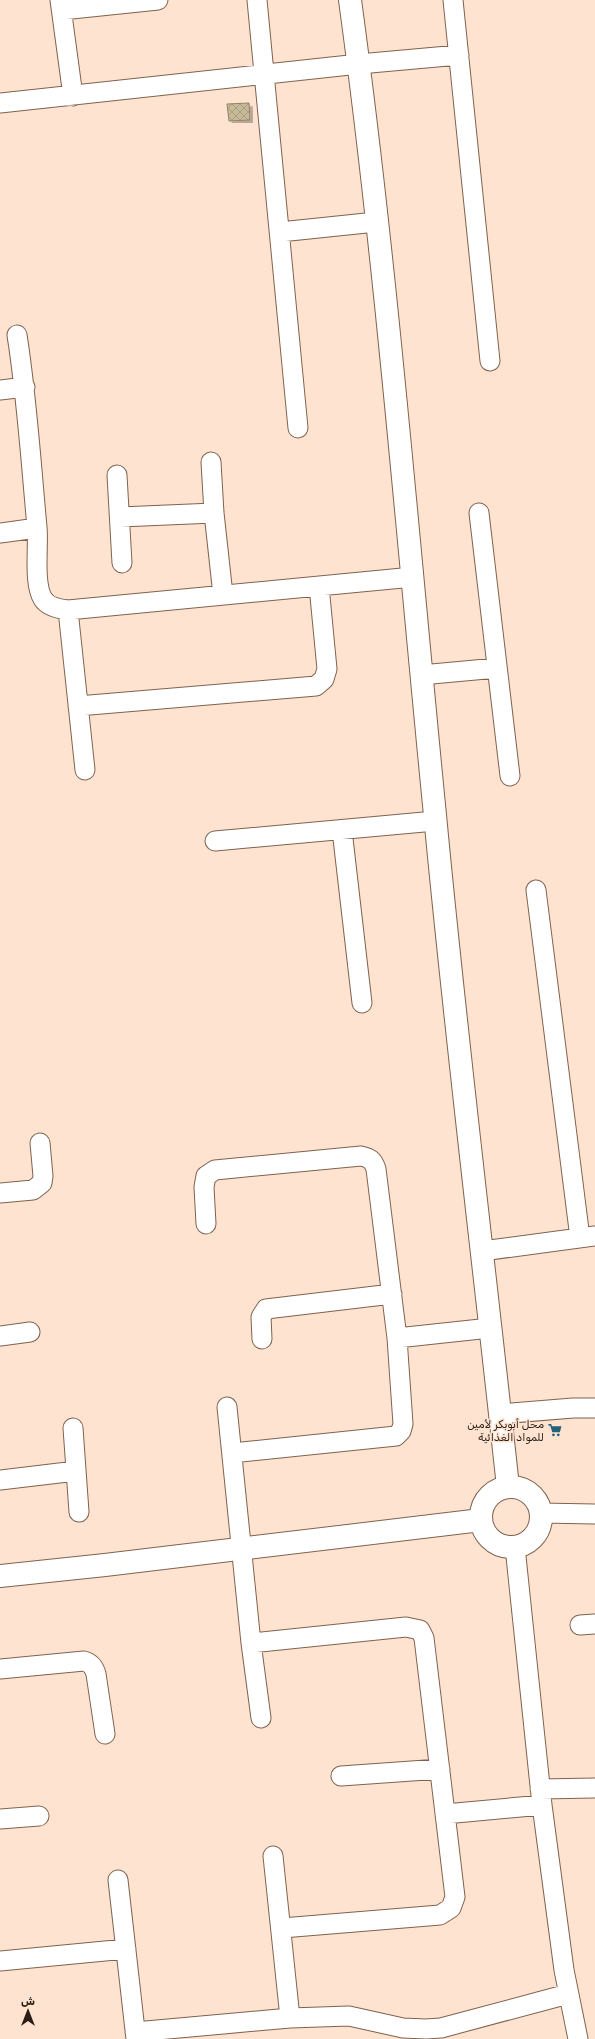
<svg xmlns="http://www.w3.org/2000/svg" width="595" height="2039" viewBox="0 0 595 2039" font-family="Rubik,'Noto Naskh Arabic',sans-serif">
  <defs>
    <pattern id="building-cross-hatch" width="8" height="8" patternUnits="userSpaceOnUse"><rect width="8" height="8" fill="#c6ba98"/><path d="M0 0l8 8M0 8l8-8" fill="none" stroke="#aa9f82"/></pattern>
    <filter id="shadow"><feDropShadow dx="3.5" dy="3.5" stdDeviation="0" flood-color="#0004"/></filter>
  </defs>
  <rect width="100%" height="100%" fill="#fee3d0"/>
  <!-- building -->
  <path fill="url(#building-cross-hatch)" stroke="#8f8363" filter="url(#shadow)" d="M249,103L250,120L229,121L227,104Z"/>
  <g fill="none" stroke-linecap="round" stroke-linejoin="round">
    <!-- street casing -->
    <g stroke="#7f624e" stroke-width="21">
      <path id="street" d="M60,0L73,96
        M257,0L298,428
        M453,0L490,361
        M62,10L158,0
        M0,103L359,64L459,55
        M280,232L376,222
        M17,335C27,398 31,463 37,527C39,546 33,583 43,599C48,607 59,609 68,610L413,577
        M0,390L25,387
        M211,462L214,513L223,595
        M117,475L122,563
        M479,513L510,776
        M120,517L214,513
        M0,533L37,528
        M68,610L85,770
        M421,675L497,668
        M78,706L316,686L324,679L327,669L319,586
        M342,830L362,1003
        M215,841L435,821
        M536,890L580,1238
        M0,1193L33,1190L42,1183L43,1176L40,1143
        M206,1224L204,1187L206,1176L215,1170L361,1156C370,1158 373,1160 376,1169L397,1338L403,1424L401,1431L396,1436L232,1453
        M482,1251L595,1236
        M0,1336L30,1332
        M397,1338L490,1328
        M262,1339L261,1317L266,1309L392,1294
        M227,1407L251,1643L261,1718
        M500,1414L573,1408H595
        M73,1428L79,1512
        M0,1480L76,1471
        M540,1513L595,1514
        M515,1547L542,1805L564,1970L578,2039
        M580,1625L595,1624
        M251,1643L406,1627L420,1630L424,1638L455,1897L451,1908L440,1915L282,1928
        M0,1669L84,1661C91,1663 94,1667 96,1674L105,1734
        M341,1776L440,1769
        M540,1789L595,1788
        M445,1814L542,1805
        M0,1819L39,1816
        M118,1880L136,2039
        M0,1961L126,1949
        M290,2018L349,2016L403,2028L426,2029L441,2028L568,1994
        M135,2032L290,2018L273,1856"/>
    </g>
    <!-- secondary casing -->
    <g stroke="#7f624e" stroke-width="24">
      <path id="secondary" d="M350,0C387,271 408,543 435,815C456,1039 484,1263 508,1487
        M481 1517a30 30 0 1 1 60 0a30 30 0 1 1-60 0Z
        M0,1576L105,1565L481,1520"/>
    </g>
    <!-- street -->
    <use href="#street" stroke="#fff" stroke-width="19"/>
    <!-- secondary -->
    <use href="#secondary" stroke="#fff" stroke-width="22"/>
  </g>
  <!-- icons -->
  <defs>
    <g id="supermarket-bare" transform="scale(1.08)"><path d="M-6-5.5h2.5l.6 2H6L4.5 2H-2.5L-4.4-4H-6ZM-1.5 3.2a1.3 1.3 0 1 0 .1 0ZM3 3.2a1.3 1.3 0 1 0 .1 0Z" fill="#26617a" stroke="#fee3d0" stroke-width="2.5" paint-order="stroke"/></g>
  </defs>
  <g fill-rule="evenodd">
    <use href="#supermarket-bare" x="555" y="1430"/>
  </g>
  <g text-anchor="middle" dominant-baseline="central" stroke-width="3" stroke-linejoin="round" paint-order="stroke">
    <!-- poi labels -->
    <g font-size="11" fill="#291d15" stroke="#fee3d0" text-anchor="end">
      <text x="544" y="1424">محل أبوبكر لأمين<tspan x="544" dy="13">للمواد الغذائية</tspan></text>
    </g>
  </g>
  <!-- north arrow -->
  <g transform="translate(28 2011)" stroke="#fee3d0" stroke-width="3" paint-order="stroke">
  <path d="M0-3L7 15L0 10L-7 15Z" fill="#291d15"/>
  <text y="-6" font-size="11" font-weight="bold" text-anchor="middle" fill="#291d15">ش</text>
  </g>
</svg>
